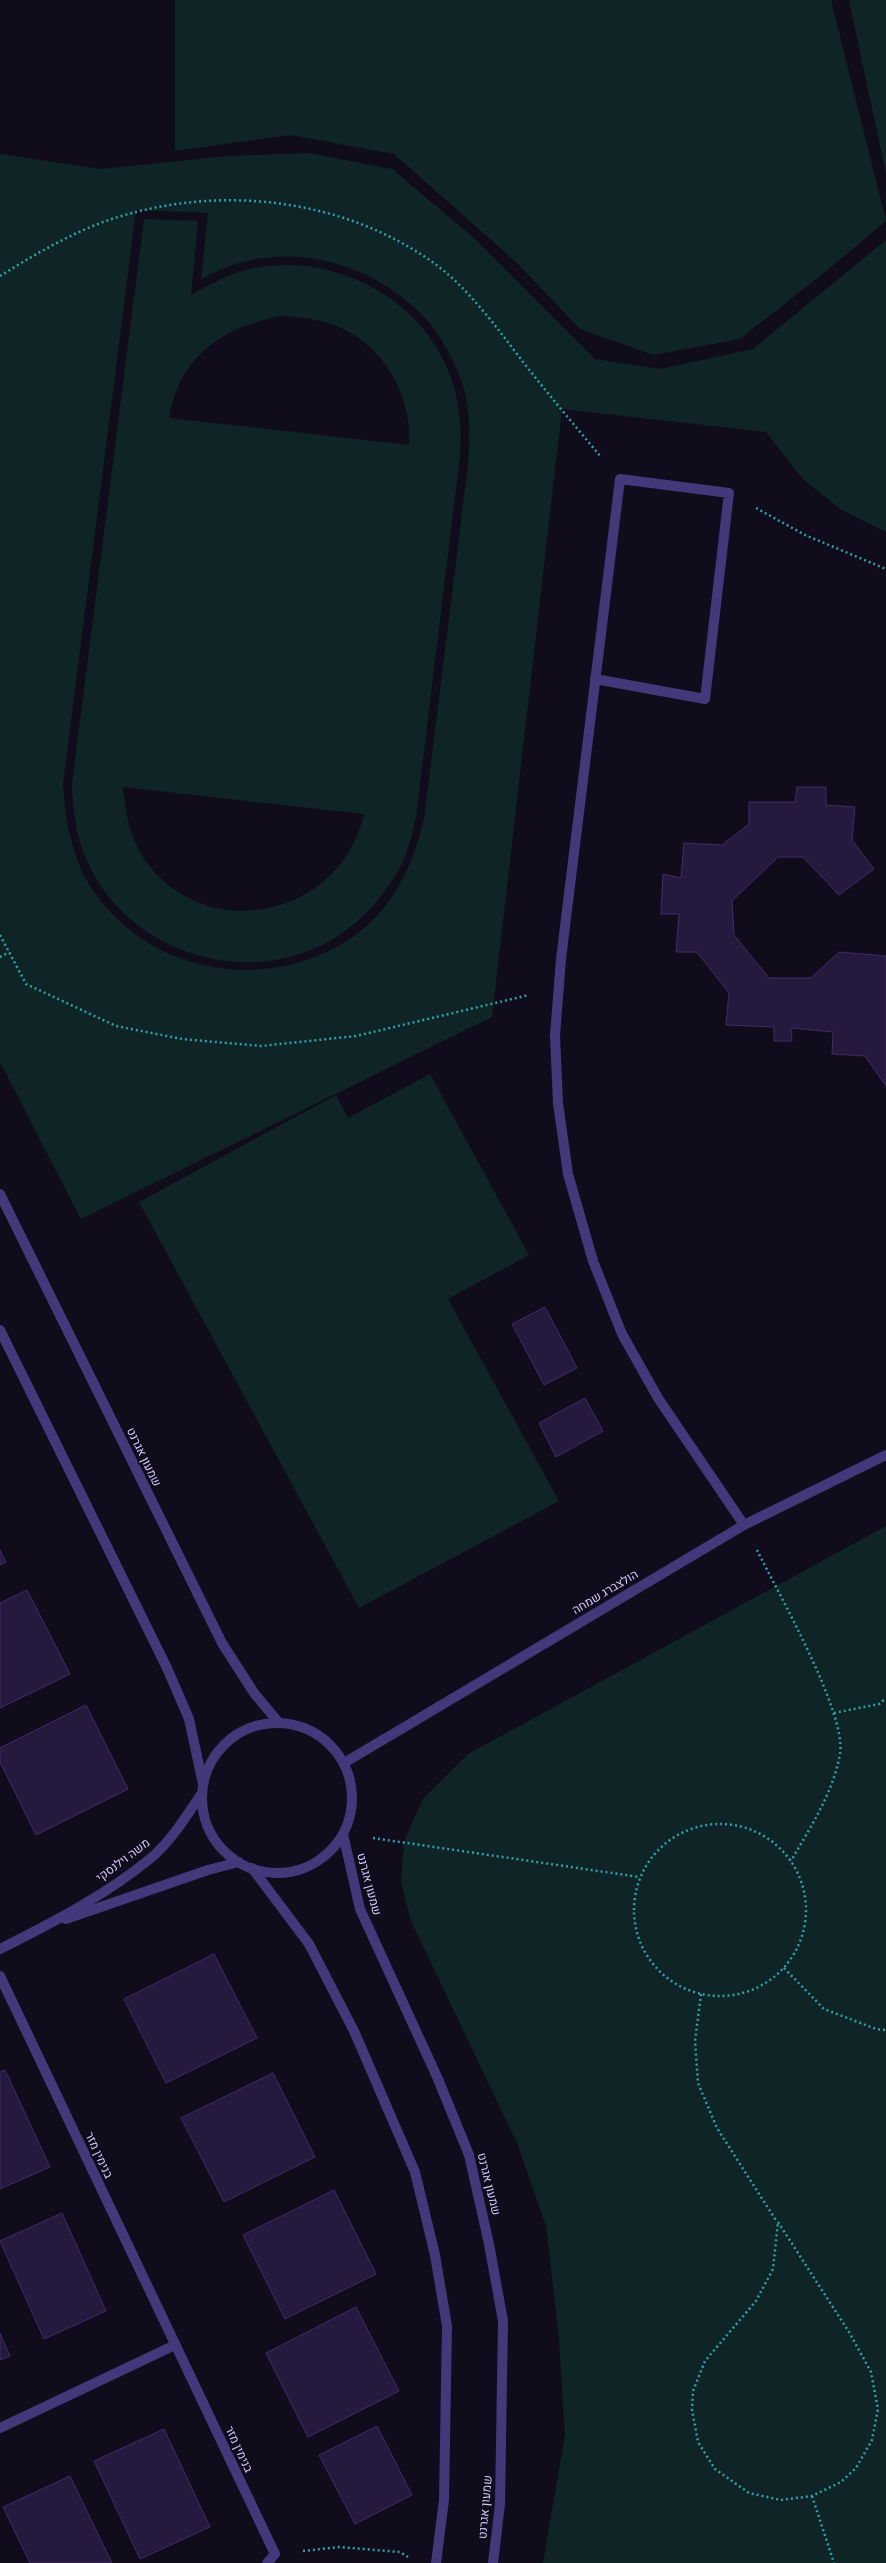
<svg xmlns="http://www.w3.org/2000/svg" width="886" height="2563" viewBox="0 0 886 2563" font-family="'Roboto Condensed',Heebo,sans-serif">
  <rect width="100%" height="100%" fill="#110c1c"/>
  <!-- green -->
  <path fill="#0f2426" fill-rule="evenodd" d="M175,0H831L886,221L830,268L740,339L653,355L580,329L516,262L394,154L290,135L175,151Z
    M849,0H886V174Z
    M308,153L392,169L473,237L595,359L660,369L753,349L886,240V532L840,509L802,478L766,432L562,409L492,1017L81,1219L0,1062V154L101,169L227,156ZM136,210L208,213L201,280C272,236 367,257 423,316C438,330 448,351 457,370C471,399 470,433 468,465L424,819C417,848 408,872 392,897C341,972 234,989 157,948C127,931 97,904 82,871C69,843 65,815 63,784Z
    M144,219L198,221L191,295C209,285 226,275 246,270C327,249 421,295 450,375C461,405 462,434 459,464L416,817C412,835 408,853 399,869C385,894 365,918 341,934C258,991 136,958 91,869C77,843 73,814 72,784ZM282,316C304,317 326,320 345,330C386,350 413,400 409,445L169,418C179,356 224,326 282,316ZM123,787L364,814C341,917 206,947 144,859C130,838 125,812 123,787Z
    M430,1074L529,1255L448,1299L559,1501L359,1608L139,1202L336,1095L348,1118Z
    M886,1526V2563H543L565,2435L559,2338L546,2226L517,2143L411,1921L401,1882L404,1841L423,1799L468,1754Z"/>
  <!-- building -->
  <path fill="#25193d" stroke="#402b68" d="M797,787H826V805L855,807L852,840L874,869L839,895L803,857H778L732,901L734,935L769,978H811L839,952L886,956V1086L865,1056L832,1054L833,1032L791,1028L792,1041H774V1027L726,1025L729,993L697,952H676L679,914H661L663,874L681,878L684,843L722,845L749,824V802H795Z
    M545,1307L577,1368L544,1385L512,1324Z
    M585,1398L603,1431L556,1457L539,1423Z
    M0,1550L6,1562L0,1565Z
    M27,1590L70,1674L0,1708V1603Z
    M86,1705L128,1789L36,1835L0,1762V1748Z
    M214,1954L257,2038L166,2083L124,1999Z
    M5,2070L50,2167L0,2189V2072Z
    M273,2073L315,2157L224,2202L181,2118Z
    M334,2190L376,2274L285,2319L243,2235Z
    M62,2213L106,2311L44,2339L0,2241Z
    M356,2307L399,2391L308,2437L266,2353Z
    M0,2333L10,2356L0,2360Z
    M377,2426L412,2495L355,2524L319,2455Z
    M164,2429L210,2527L140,2559L94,2461Z
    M70,2476L112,2563H30L3,2507Z"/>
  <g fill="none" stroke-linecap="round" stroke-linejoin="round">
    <!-- path -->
    <path stroke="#30a0aa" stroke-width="2.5" stroke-dasharray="2 3" stroke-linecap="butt" d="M0,276C34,255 71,233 109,220C215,184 339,197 431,261C466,285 498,329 523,362C549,395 575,426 601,457
      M756,508L805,535L886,569
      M0,935L26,984L116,1026L182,1039L261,1046L356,1036L529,995
      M0,957L9,952
      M757,1550C777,1591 847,1713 840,1754C833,1793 811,1826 791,1861
      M834,1713L879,1704L886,1698
      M634 1910a86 86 0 1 1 172 0a86 86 0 1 1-172 0Z
      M373,1838L639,1877
      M784,1968L824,2009L876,2029L886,2030
      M701,1994L695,2041L698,2083L717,2128L777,2222
      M778,2222L849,2332L871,2372L878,2409L872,2440L856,2468L841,2482L812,2496L781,2500L749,2493L715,2469L698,2442L692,2410L693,2391L705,2361L756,2301L773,2269Z
      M812,2496L834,2563
      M303,2551L339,2547L400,2552L408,2557"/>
    <!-- minor -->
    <path stroke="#44387a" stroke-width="10" d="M595,679L705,699L729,493L620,479L561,959L555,1036L558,1103L568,1174L593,1261L622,1334L658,1398L744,1525
      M0,1194L222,1643L254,1693L279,1723
      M0,1330L167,1668L189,1719L203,1784
      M202 1798a75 75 0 1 1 150 0a75 75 0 1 1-150 0Z
      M344,1763L744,1525L886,1455
      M343,1834L360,1909L438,2079L469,2155L489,2244L503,2321L500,2504L493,2563
      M252,1868L309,1944L354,2031L415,2172L435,2255L447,2326L444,2500L436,2563
      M66,1919L208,1870L239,1862
      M0,1949C52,1923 106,1895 151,1858C172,1840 187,1815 202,1793
      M0,1976L275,2554L267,2563
      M0,2428L175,2345"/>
  </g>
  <g text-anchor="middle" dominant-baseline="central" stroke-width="3.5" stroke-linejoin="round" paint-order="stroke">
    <!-- street labels -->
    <g font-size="12" fill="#d6c9fd" stroke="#110c1c">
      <text transform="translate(144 1457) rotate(64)">שמעון אגרנט</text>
      <text transform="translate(605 1592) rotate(-31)">הולצברג שמחה</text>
      <text transform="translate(123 1860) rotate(-37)">משה וילנסקי</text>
      <text transform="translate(369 1884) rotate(75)">שמעון אגרנט</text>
      <text transform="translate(99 2155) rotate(65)">בנימין מזר</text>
      <text transform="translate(489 2184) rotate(76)">שמעון אגרנט</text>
      <text transform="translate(239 2449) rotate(65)">בנימין מזר</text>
      <text transform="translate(485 2507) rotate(-85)">שמעון אגרנט</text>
    </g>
  </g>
</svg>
